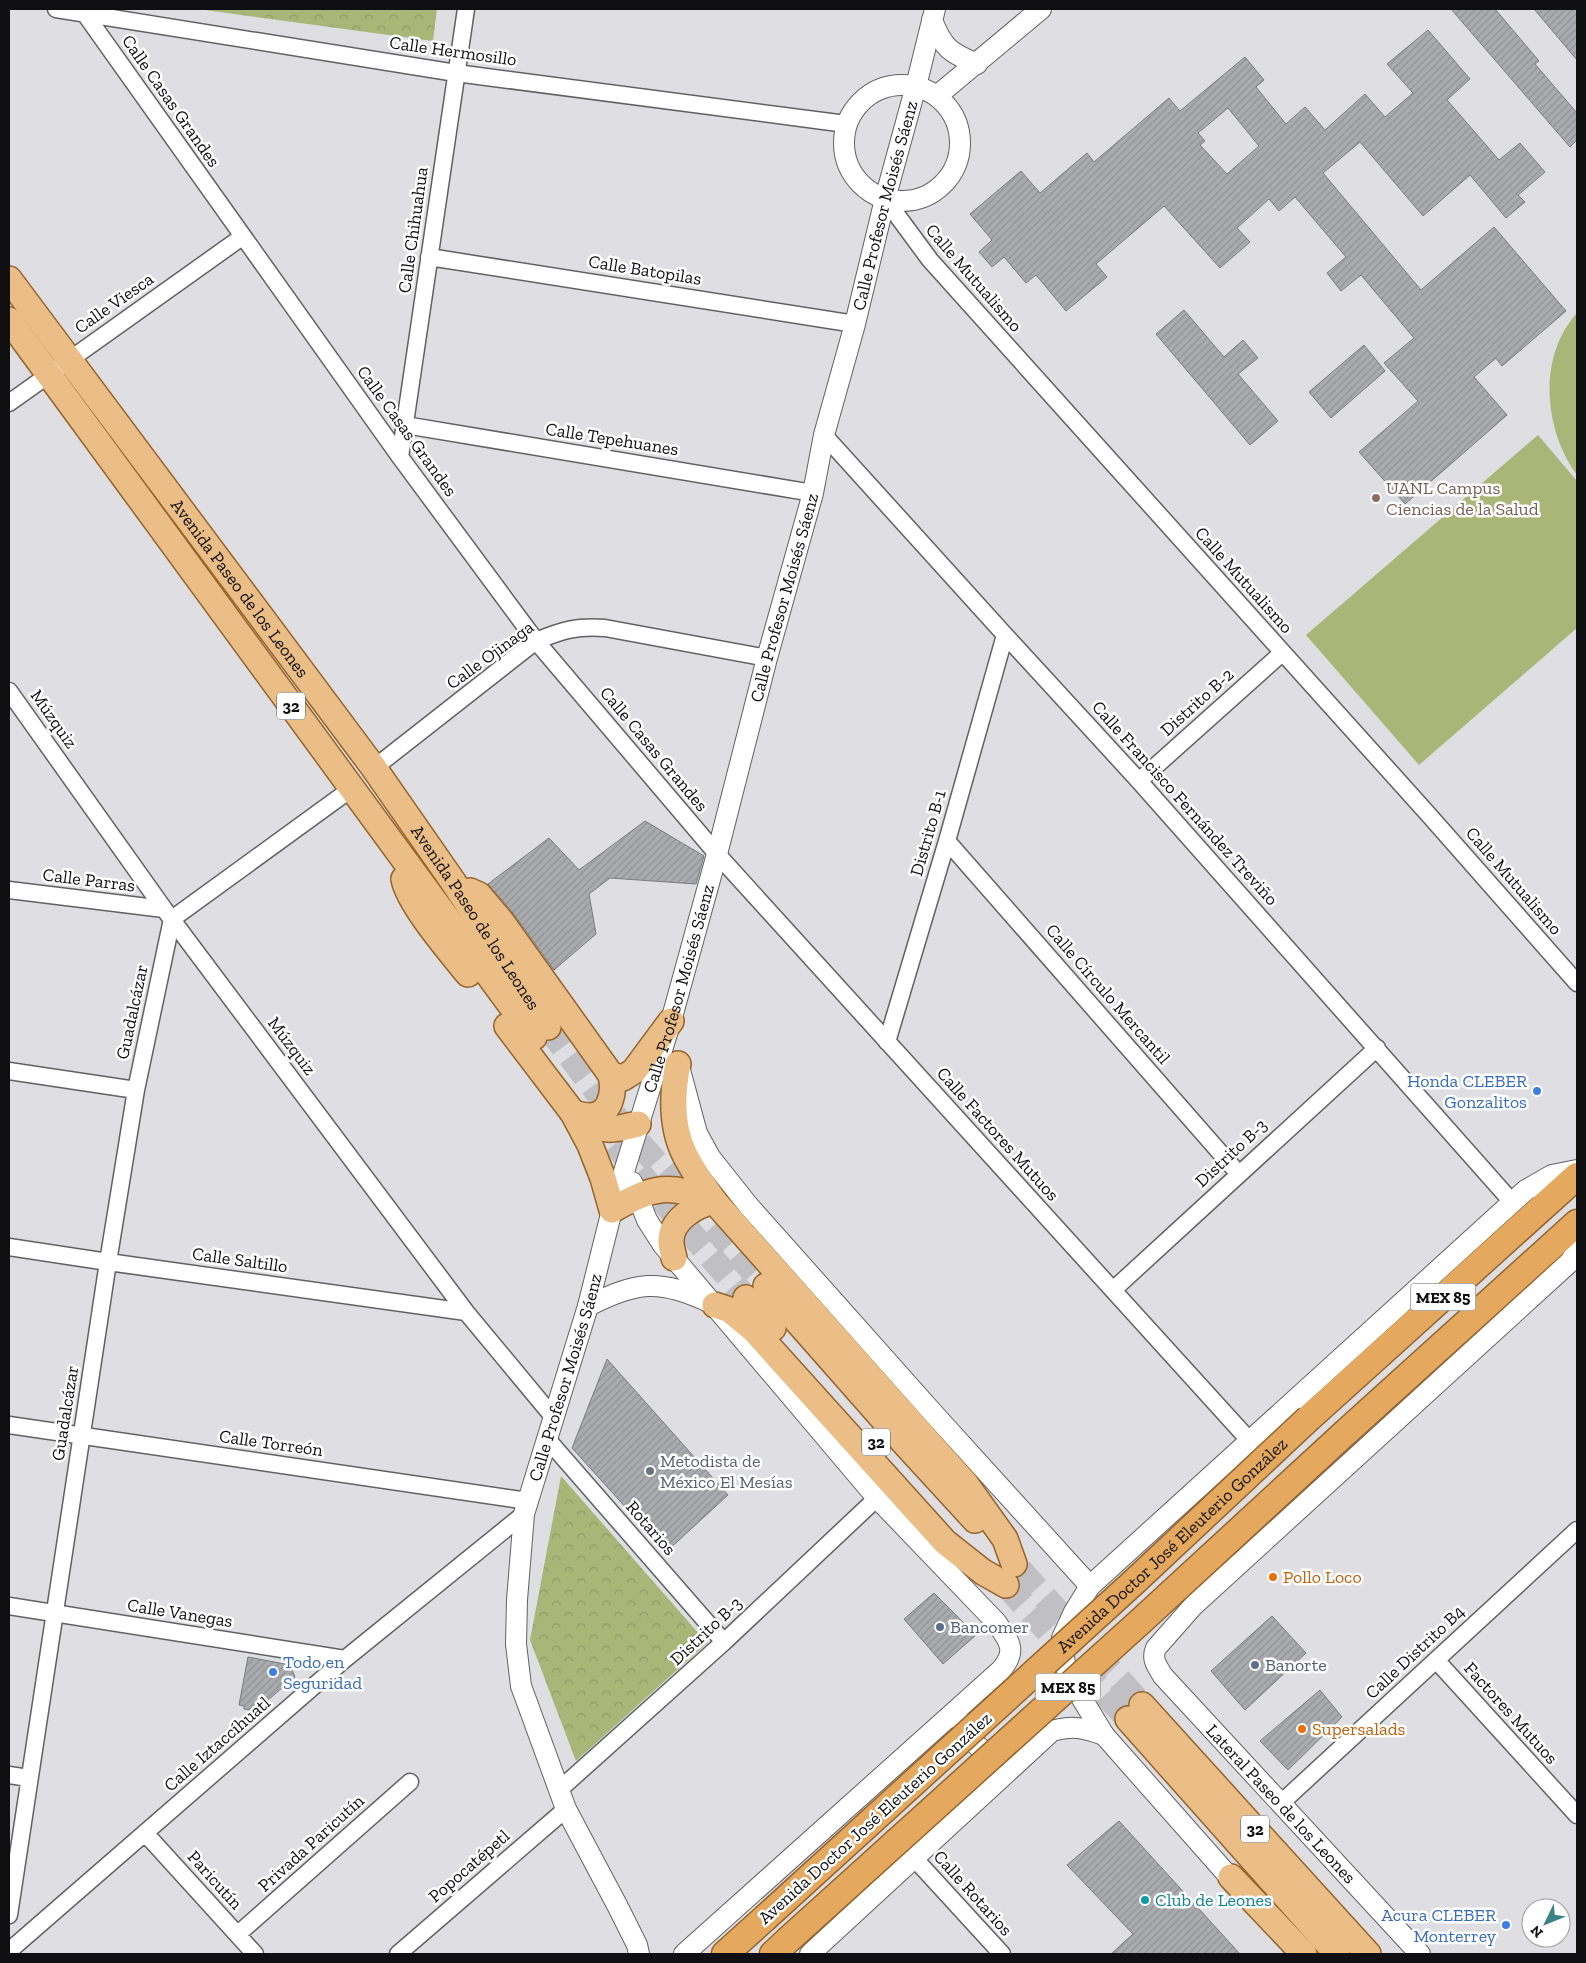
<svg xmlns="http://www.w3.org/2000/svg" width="1586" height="1963" viewBox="0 0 1586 1963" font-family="'Zilla Slab',serif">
  <defs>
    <pattern id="park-crowns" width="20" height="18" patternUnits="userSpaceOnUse" patternTransform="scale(1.25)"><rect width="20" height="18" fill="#aab678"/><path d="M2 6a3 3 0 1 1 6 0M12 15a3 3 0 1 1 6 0" fill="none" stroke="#919b67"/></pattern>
    <pattern id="building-hatch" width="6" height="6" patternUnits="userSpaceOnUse" patternTransform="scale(1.25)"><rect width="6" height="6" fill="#aaabaf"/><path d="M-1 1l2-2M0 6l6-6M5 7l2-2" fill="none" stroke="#919296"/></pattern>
  </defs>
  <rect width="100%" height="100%" fill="#dedee3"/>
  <!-- park -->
  <path fill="url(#park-crowns)" d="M198,9H437L433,41Z
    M561,1476L707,1643L576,1761L530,1640Z"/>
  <!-- pitch -->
  <path fill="#aab678" d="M1577,313V475C1544,430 1537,357 1577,313Z
    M1538,435L1577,481V628L1419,765L1306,635Z"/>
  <!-- building -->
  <path fill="url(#building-hatch)" stroke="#7a7b7f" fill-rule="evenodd" d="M1451,9H1495L1539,61L1535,64L1577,113V140L1570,147Z
    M1534,9H1577V60Z
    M1428,30L1470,79L1447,100L1499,160L1520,143L1545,172L1518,195L1525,202L1506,218L1470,175L1423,216L1360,142L1323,173L1421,290L1494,227L1566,311L1502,366L1496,358L1474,377L1507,415L1405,504L1359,452L1418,401L1384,363L1414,338L1361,275L1341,291L1327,273L1346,257L1295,197L1279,211L1269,199L1237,228L1250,242L1220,268L1164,206L1096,264L1107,277L1066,311L1036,275L1026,283L1004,257L992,267L979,252L992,240L970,214L1021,171L1040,193L1087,153L1094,162L1169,98L1180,111L1245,57L1264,80L1256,87L1286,124L1305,107L1325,130L1365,94L1385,117L1413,93L1387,64ZM1228,108L1259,146L1227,174L1200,145L1205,141L1198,133Z
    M1184,310L1224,357L1243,340L1258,358L1238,374L1278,421L1250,445L1156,334Z
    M1364,345L1385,371L1331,418L1309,392Z
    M645,821L704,856L696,884L610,878L589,894L596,934L554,970L513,913L488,884L549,838L579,870Z
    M607,1359L728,1495L666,1552L572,1448Z
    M934,1593L976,1635L943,1664L904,1619Z
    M1272,1616L1306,1653L1245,1710L1211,1671Z
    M248,1657L290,1665L295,1677L255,1711L244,1709V1706L239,1705Z
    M1320,1690L1342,1717L1288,1770L1260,1741Z
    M1119,1821L1240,1954H1111L1133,1934L1067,1865Z"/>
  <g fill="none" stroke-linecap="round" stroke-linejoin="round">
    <!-- primary-tunnel -->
    <path stroke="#bfbfc4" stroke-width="25" stroke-dasharray="25 12" stroke-linecap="butt" d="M548,1027L614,1115L766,1286
      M593,1114L614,1143L746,1298
      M1020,1570L1142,1705
      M1006,1585L1128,1719"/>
    <!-- minor casing -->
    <g stroke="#606165" stroke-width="19">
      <path id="minor" d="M56,9L456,73L846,124
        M92,9L85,14L400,457L536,641L717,854L1249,1440
        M885,199L930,260L1428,814L1577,983
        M429,257L855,324
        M9,403L242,237
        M405,425L813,493
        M824,435L1005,635L1139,781L1512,1202
        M400,457L466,9
        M9,691L164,909L466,1312L554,1418
        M374,768L536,641C563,630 576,626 605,628L767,658
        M1139,781L1282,653
        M947,841L1238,1173
        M9,890L164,909
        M887,1042L947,841L1005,635
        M9,1071L136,1090
        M9,1247L108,1262L466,1312
        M1113,1290L1377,1048
        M9,1425L528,1501
        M548,1440L724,1642
        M9,1606L345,1659
        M1436,1660L1577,1815
        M9,1775L29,1778
        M559,1790L724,1642L877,1498
        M1280,1804L1577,1530
        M145,1833L255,1954
        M914,1858L1002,1954
        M9,1915L108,1262L136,1090L172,919L351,789
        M238,1934L410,1782
        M9,1951L345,1659L524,1514
        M398,1954L566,1809"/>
    </g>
    <!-- tertiary casing -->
    <g stroke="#606165" stroke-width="22">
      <g id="tertiary">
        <path d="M932,20C943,48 950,53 977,64"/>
        <circle cx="902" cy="143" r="58"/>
        <path d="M938,95L1041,9"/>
        <path d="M680,1070L697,1133L710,1157L748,1205L934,1414L1090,1586"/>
        <path d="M632,1182L647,1220L663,1245L877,1498L996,1622C1009,1641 1018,1650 1001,1670L684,1954"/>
        <path d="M588,1306C637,1282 658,1278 709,1302"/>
        <path d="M961,1722C969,1742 985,1756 1006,1759"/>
        <path d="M1240,1889L1104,1735L1073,1684L1065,1665L1062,1638L1074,1612L1090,1586L1526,1190L1552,1175L1577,1170"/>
        <path id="s1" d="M639,1954L637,1945L618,1907L566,1809L521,1686L516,1644L517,1600L524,1514L588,1306L612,1210L671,1021L717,854L767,658L813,493L824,435L855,324L885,199L916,86L935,9"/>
        <path d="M810,1954L1052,1731C1073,1725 1084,1728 1104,1735"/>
        <path d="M1420,1954L1163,1676C1157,1666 1151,1659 1156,1648L1194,1605L1570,1262L1577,1251"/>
      </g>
    </g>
    <!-- primary casing -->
    <g stroke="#96642a" stroke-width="28">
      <g id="primary">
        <path id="s2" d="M9,279L374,768L454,883L548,1027"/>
        <path d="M9,320L534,1037"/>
        <path d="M404,879C408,903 451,953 468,974"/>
        <path d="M470,891L479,895L501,921L611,1075L623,1078L634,1071L671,1021"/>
        <path d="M507,1026L573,1113L590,1145L603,1178L612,1210C654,1186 668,1183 714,1201"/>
        <path d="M678,1064C672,1094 671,1127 685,1155C693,1171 704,1186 714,1201L965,1483L1005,1539L1014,1564"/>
        <path d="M573,1113C578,1114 584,1116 590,1116C611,1116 615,1091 611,1075"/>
        <path d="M577,1116C603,1133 609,1131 638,1124"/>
        <path d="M674,1258C673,1253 671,1247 671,1242C670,1220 696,1205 714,1201"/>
        <path d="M766,1286L907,1446L975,1520"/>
        <path d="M746,1298L773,1328"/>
        <path d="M715,1305L730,1310L753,1329L945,1542L983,1572L1006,1585"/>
        <path d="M1142,1705L1368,1954"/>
        <path d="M1128,1719L1337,1954"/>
        <path d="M1231,1877L1304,1954"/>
      </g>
    </g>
    <!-- trunk casing -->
    <g stroke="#96642a" stroke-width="29">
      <path id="trunk" d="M1309,1418L1577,1176
        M1346,1432L1577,1223
        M725,1954L765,1918
        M773,1954L788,1940"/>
    </g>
    <!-- minor -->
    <use href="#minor" stroke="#fff" stroke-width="16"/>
    <!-- tertiary -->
    <use href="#tertiary" stroke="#fff" stroke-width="20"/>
    <!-- primary -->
    <use href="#primary" stroke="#ebbe87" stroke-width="25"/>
    <!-- trunk -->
    <use href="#trunk" stroke="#e4a85f" stroke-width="26"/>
    <!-- trunk-bridge casing -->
    <g stroke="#96642a" stroke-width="29" stroke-linecap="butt">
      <g id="trunk-bridge">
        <path id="s3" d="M765,1918L1134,1582L1309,1418"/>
        <path d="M788,1940L1142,1620L1346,1432"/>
      </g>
    </g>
    <!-- trunk-bridge -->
    <use href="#trunk-bridge" stroke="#e4a85f" stroke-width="26"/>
  </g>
  <!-- markers -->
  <circle fill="#8d6e63" stroke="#fff" stroke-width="2" cx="1376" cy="498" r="5"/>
  <g fill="#3f7fe0" stroke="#fff" stroke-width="2">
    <circle cx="1537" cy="1091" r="5"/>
    <circle cx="273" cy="1672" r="5"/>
    <circle cx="1506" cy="1925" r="5"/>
  </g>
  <circle fill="#6b7280" stroke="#fff" stroke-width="2" cx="650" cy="1471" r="5"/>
  <g fill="#e8710a" stroke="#fff" stroke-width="2">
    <circle cx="1273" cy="1577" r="5"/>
    <circle cx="1302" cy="1729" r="5"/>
  </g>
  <g fill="#5c6f8a" stroke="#fff" stroke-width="2">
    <circle cx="940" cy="1627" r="5"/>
    <circle cx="1255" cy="1665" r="5"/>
  </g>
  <circle fill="#0f9aa8" stroke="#fff" stroke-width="2" cx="1145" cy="1900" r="5"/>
  <g text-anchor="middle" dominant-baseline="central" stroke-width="5" stroke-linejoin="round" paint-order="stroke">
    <!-- shield labels -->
    <g fill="#fff" stroke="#575758" stroke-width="1">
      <rect x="277" y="692.5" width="28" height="27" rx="4"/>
      <rect x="1410.5" y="1283.5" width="65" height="27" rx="4"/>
      <rect x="862" y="1428.5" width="28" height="27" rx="4"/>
      <rect x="1035.5" y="1673.5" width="65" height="27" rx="4"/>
      <rect x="1241" y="1815.5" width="28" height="27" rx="4"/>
    </g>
    <g font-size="16" font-weight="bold" fill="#0f0f11">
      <text x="291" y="706">32</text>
      <text x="1443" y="1297">MEX 85</text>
      <text x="876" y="1442">32</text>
      <text x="1068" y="1687">MEX 85</text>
      <text x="1255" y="1829">32</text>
    </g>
    <!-- street labels -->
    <g font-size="18" fill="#0f0f11" stroke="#fff">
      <text transform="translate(453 51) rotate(8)">Calle Hermosillo</text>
      <text transform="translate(171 101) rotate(55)">Calle Casas Grandes</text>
      <text stroke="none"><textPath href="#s1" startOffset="1824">Calle Profesor Moisés Sáenz</textPath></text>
      <text transform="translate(413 230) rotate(-82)">Calle Chihuahua</text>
      <text transform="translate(645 270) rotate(9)">Calle Batopilas</text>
      <text transform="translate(974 278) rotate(49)">Calle Mutualismo</text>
      <text transform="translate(114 303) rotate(-35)">Calle Viesca</text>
      <text transform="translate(407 431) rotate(54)">Calle Casas Grandes</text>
      <text transform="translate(612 439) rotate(9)">Calle Tepehuanes</text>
      <text transform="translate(1244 580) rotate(48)">Calle Mutualismo</text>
      <text stroke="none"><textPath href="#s2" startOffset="386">Avenida Paseo de los Leones</textPath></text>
      <text stroke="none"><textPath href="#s1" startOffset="1419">Calle Profesor Moisés Sáenz</textPath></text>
      <text transform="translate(490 655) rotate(-36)">Calle Ojinaga</text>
      <text transform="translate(1197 702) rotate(-42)">Distrito B-2</text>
      <text transform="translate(54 719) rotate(55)">Múzquiz</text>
      <text transform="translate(654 749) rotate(50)">Calle Casas Grandes</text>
      <text transform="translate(1185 803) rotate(48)">Calle Francisco Fernández Treviño</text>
      <text transform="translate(928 833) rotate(-74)">Distrito B-1</text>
      <text transform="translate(89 880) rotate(7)">Calle Parras</text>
      <text transform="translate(1514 881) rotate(49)">Calle Mutualismo</text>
      <text stroke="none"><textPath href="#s2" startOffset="791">Avenida Paseo de los Leones</textPath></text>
      <text stroke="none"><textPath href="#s1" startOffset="1014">Calle Profesor Moisés Sáenz</textPath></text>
      <text transform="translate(1108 994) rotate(49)">Calle Círculo Mercantil</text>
      <text transform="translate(132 1012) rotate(-78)">Guadalcázar</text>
      <text transform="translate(292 1046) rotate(53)">Múzquiz</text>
      <text transform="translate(998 1134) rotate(48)">Calle Factores Mutuos</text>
      <text transform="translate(1231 1153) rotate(-43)">Distrito B-3</text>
      <text transform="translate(240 1260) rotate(8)">Calle Saltillo</text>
      <text stroke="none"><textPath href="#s1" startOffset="609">Calle Profesor Moisés Sáenz</textPath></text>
      <text transform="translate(65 1413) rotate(-81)">Guadalcázar</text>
      <text transform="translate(271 1443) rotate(8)">Calle Torreón</text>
      <text transform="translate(651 1528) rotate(49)">Rotarios</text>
      <text stroke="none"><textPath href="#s3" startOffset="552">Avenida Doctor José Eleuterio González</textPath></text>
      <text transform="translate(180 1613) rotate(9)">Calle Vanegas</text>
      <text transform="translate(706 1631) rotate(-43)">Distrito B-3</text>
      <text transform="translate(1415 1652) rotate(-43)">Calle Distrito B4</text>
      <text transform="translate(1511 1713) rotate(48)">Factores Mutuos</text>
      <text transform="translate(217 1744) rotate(-41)">Calle Iztaccíhuatl</text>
      <text transform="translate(1281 1804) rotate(47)">Lateral Paseo de los Leones</text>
      <text transform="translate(875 1818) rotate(-42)">Avenida Doctor José Eleuterio González</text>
      <text transform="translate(311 1843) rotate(-42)">Privada Paricutín</text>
      <text transform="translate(469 1866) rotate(-41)">Popocatépetl</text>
      <text transform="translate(215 1880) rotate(48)">Paricutín</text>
      <text transform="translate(973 1893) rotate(48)">Calle Rotarios</text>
    </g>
    <!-- education labels -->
    <g font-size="18" fill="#785e54" stroke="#fff" text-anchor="start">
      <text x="1386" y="488">UANL Campus<tspan x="1386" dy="21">Ciencias de la Salud</tspan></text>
    </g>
    <!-- shop labels -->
    <g font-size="18" fill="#366cbe" stroke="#fff" text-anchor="end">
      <text x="1527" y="1081">Honda CLEBER<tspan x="1527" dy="21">Gonzalitos</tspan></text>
      <text x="283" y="1662" text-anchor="start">Todo en<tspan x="283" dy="21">Seguridad</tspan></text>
      <text x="1496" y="1915">Acura CLEBER<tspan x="1496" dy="21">Monterrey</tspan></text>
    </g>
    <!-- worship labels -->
    <g font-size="18" fill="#5b616d" stroke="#fff" text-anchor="start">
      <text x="660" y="1461">Metodista de<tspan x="660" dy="21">México El Mesías</tspan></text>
    </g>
    <!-- food labels -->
    <g font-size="18" fill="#c56008" stroke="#fff" text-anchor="start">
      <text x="1283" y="1577">Pollo Loco</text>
      <text x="1312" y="1729">Supersalads</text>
    </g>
    <!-- service labels -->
    <g font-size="18" fill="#4e5e75" stroke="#fff" text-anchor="start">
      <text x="950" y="1627">Bancomer</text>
      <text x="1265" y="1665">Banorte</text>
    </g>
    <!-- culture labels -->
    <g font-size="18" fill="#0d838f" stroke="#fff" text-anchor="start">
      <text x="1155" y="1900">Club de Leones</text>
    </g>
  </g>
  <!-- border -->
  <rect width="1586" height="1963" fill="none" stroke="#0f0f11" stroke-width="20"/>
  <!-- north arrow -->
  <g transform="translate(1546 1923) rotate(227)"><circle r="24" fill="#ffffff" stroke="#9f9fa0"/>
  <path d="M0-4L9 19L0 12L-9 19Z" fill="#398285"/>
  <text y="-8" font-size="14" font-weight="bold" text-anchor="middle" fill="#0f0f11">N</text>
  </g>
</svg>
